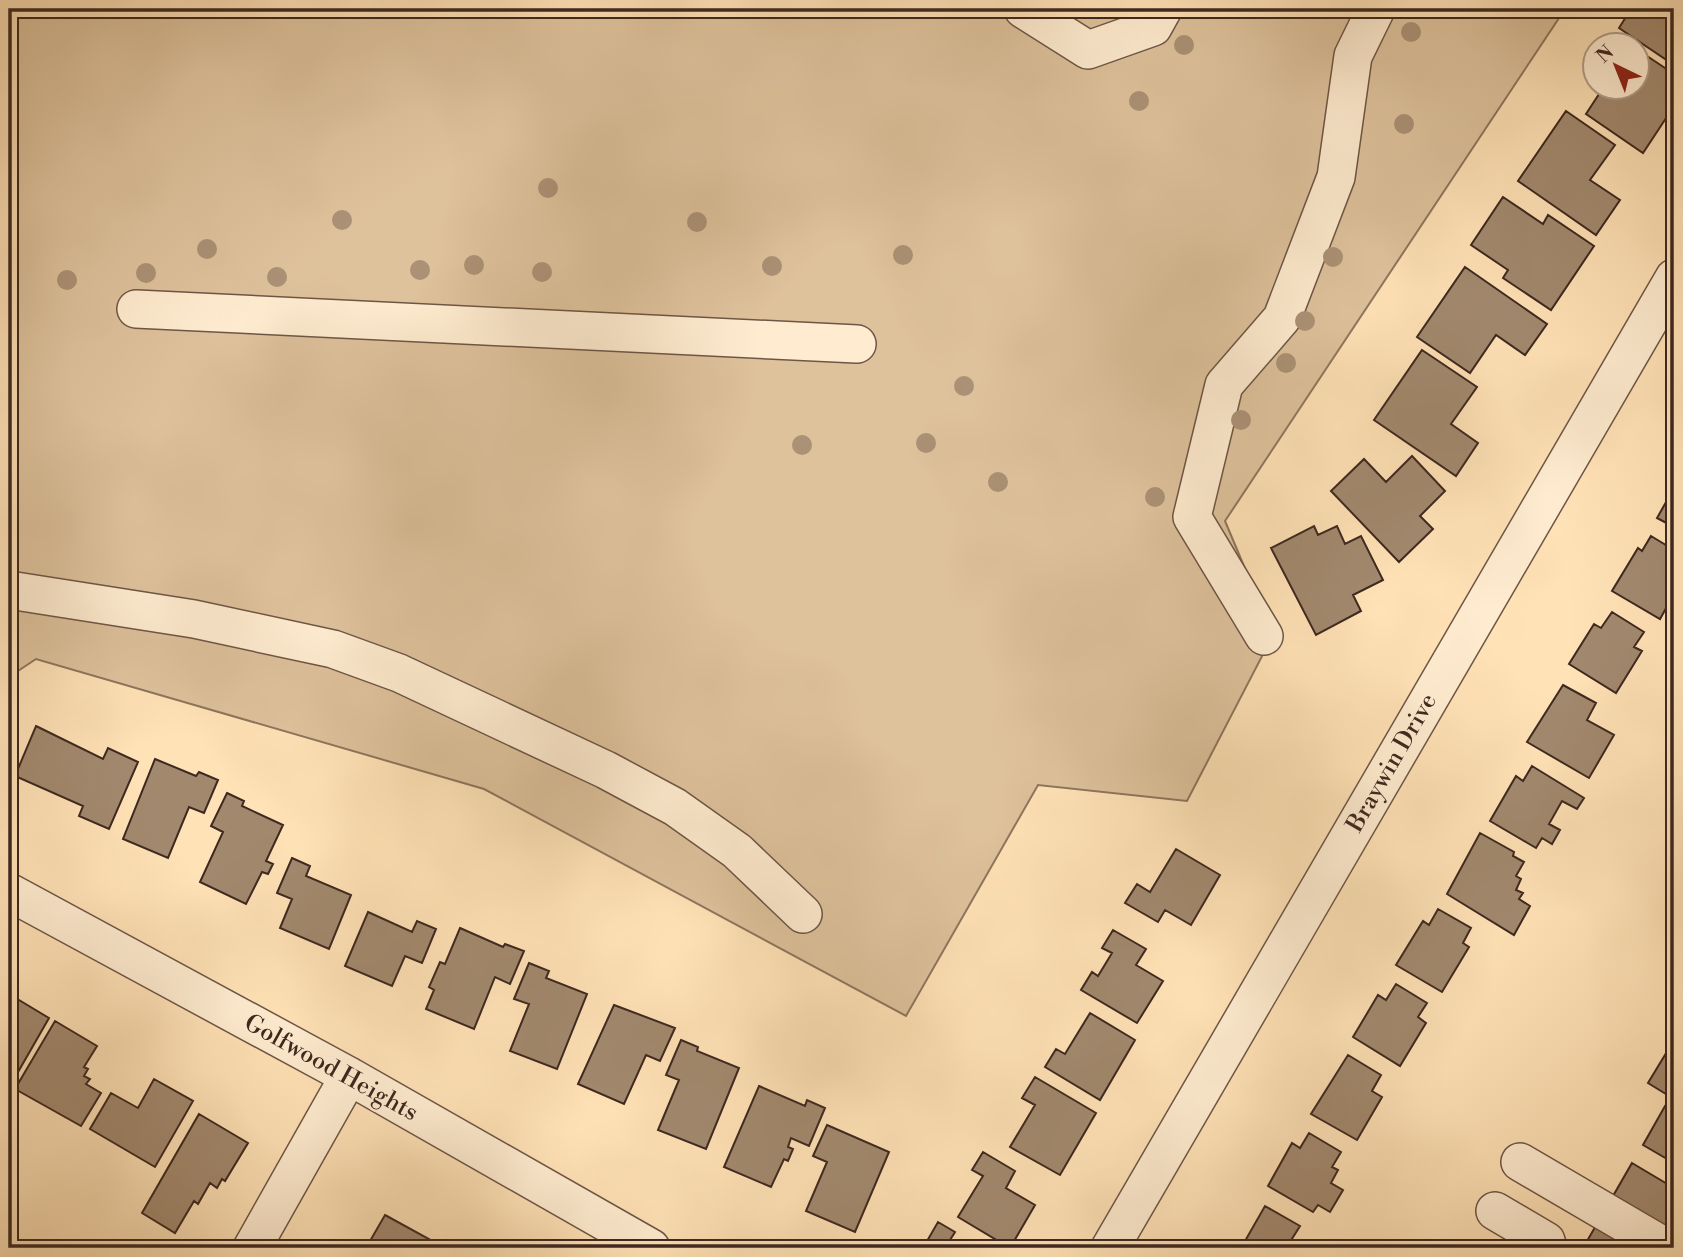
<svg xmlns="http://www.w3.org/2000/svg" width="1683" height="1257" viewBox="0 0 1683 1257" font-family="'Libre Bodoni',serif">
  <rect width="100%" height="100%" fill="#ffe2b6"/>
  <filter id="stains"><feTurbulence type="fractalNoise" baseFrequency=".00286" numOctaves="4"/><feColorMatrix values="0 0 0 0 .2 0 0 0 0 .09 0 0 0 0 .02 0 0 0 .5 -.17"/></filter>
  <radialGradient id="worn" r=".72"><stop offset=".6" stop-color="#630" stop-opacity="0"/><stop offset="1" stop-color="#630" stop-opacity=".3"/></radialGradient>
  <!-- green -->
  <path fill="#dec29c" stroke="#8e755e" stroke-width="2" d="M9,9H1565L1225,521L1273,635L1187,801L1038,785L906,1016L484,789L36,659L9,677Z"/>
  <!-- building -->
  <path fill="#a2896e" stroke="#3e2820" stroke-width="2" d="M1631,9H1674V65L1619,28Z
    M1644,54L1674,74V106L1643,153L1586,114L1603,88H1638V63Z
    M1566,111L1615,145L1590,180L1620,200L1596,235L1518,181Z
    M1503,197L1543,224L1548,215L1594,246L1551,310L1503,278L1508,270L1471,245Z
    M1465,267L1547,324L1525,355L1496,335L1470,373L1417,337Z
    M1422,350L1477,387L1451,424L1478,443L1456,476L1374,420Z
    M1412,456L1445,491L1420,516L1433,529L1399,562L1331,491L1364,459L1386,482Z
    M1674,488V527L1657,518Z
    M1314,526L1318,535L1337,526L1345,544L1361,536L1383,580L1353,595L1361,611L1316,635L1271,548Z
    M1651,536L1674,550V594L1660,619L1612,591L1638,548L1642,551Z
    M1612,612L1644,632L1634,647L1642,651L1616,693L1569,664L1594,624L1601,628Z
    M1563,685L1596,703L1587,720L1614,735L1589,778L1527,742Z
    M36,726L103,759L108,748L138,762L109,829L79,816L83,806L15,776Z
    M155,759L196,776L199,772L218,780L204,813L189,807L168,858L123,839Z
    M1532,766L1584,798L1577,809L1562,801L1549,824L1560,830L1552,844L1542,838L1536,848L1490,821L1516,776L1523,781Z
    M227,793L244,801L242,806L283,825L266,861L273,864L268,874L262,872L246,904L200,882L223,832L211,826Z
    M1480,833L1514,852L1513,856L1524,862L1516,876L1521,879L1516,890L1523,893L1519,899L1530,906L1514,935L1447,894Z
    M1176,849L1220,875L1191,925L1165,910L1158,922L1125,903L1137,884L1150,892Z
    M292,858L310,866L306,876L351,895L329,949L280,928L292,899L277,893Z
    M1438,909L1471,928L1463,943L1469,947L1442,992L1396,965L1423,921L1429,925Z
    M368,912L412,932L417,921L436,929L422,963L405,956L392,986L345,966Z
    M460,928L503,947L505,944L524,951L510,984L495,977L474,1029L426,1009L434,990L429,987L440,962L445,964Z
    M1113,930L1146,949L1136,965L1163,981L1137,1023L1081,990L1092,972L1098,976L1112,953L1102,948Z
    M529,963L549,971L546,978L587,994L557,1069L510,1051L529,1004L514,999Z
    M1396,984L1427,1003L1418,1017L1426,1023L1400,1066L1353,1037L1378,995L1386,1000Z
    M9,994L49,1018L10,1086L9,1085Z
    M614,1005L675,1028L660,1061L646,1055L624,1104L578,1084Z
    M1090,1013L1135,1040L1100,1100L1045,1067L1056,1049L1065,1054Z
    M55,1021L97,1046L84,1067L88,1069L84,1076L90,1079L86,1084L101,1093L81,1126L15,1089Z
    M681,1040L698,1047L697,1051L739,1068L706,1149L658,1130L679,1080L666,1075Z
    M1674,1040V1099L1648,1083Z
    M1348,1055L1381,1075L1372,1091L1382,1097L1357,1140L1311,1114Z
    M1035,1077L1096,1113L1060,1175L1010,1147L1035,1105L1022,1098Z
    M154,1079L193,1101L155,1167L90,1129L111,1093L138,1108Z
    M759,1086L805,1106L807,1100L825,1108L809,1146L791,1138L788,1147L793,1149L788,1161L784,1159L771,1187L724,1167Z
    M1665,1106L1674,1111V1163L1643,1145Z
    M199,1114L248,1143L225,1181L222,1179L217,1188L210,1183L198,1204L194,1201L175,1233L142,1213Z
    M827,1125L889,1152L855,1232L806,1211L827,1162L813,1156Z
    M1309,1133L1341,1152L1332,1167L1338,1170L1331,1183L1343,1190L1330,1212L1318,1205L1313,1212L1268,1186L1292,1143L1300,1148Z
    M983,1152L1015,1171L1006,1188L1035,1205L1010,1248L958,1217L983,1176L972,1170Z
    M1632,1163L1674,1188V1241L1609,1203Z
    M1265,1206L1300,1226L1290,1242L1301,1248H1241Z
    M385,1215L429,1239L423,1248H366Z
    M938,1222L955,1232L950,1240L965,1248H923Z
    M1598,1222L1643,1248H1583Z"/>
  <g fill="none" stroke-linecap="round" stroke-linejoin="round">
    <!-- minor casing -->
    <g stroke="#6e5646" stroke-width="40">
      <path id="minor" d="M1023,9L1088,50L1153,27L1163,9
        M136,309L857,344
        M9,590L194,619L333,649L399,673L606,770L675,807L737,851L803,914
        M1264,636L1192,517L1224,385L1282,318L1336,177L1353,56L1376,9
        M9,892L349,1076L651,1248
        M1520,1162L1667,1248
        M1495,1211L1546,1241L1548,1248
        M252,1248L349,1076
        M1110,1248L1674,278"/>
    </g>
    <!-- minor -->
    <use href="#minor" stroke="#ffecd0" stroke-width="37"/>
  </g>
  <!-- trees -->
  <g fill="#ab9175">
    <circle cx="1411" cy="32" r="10"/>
    <circle cx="1184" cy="45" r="10"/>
    <circle cx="1139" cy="101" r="10"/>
    <circle cx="1404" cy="124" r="10"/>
    <circle cx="548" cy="188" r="10"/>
    <circle cx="342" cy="220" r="10"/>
    <circle cx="697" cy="222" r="10"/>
    <circle cx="207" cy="249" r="10"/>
    <circle cx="903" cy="255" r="10"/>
    <circle cx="1333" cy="257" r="10"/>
    <circle cx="474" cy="265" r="10"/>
    <circle cx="772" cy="266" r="10"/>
    <circle cx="420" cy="270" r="10"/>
    <circle cx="542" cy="272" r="10"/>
    <circle cx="146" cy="273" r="10"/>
    <circle cx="277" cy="277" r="10"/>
    <circle cx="67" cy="280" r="10"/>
    <circle cx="1305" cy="321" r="10"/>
    <circle cx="1286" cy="363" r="10"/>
    <circle cx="964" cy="386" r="10"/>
    <circle cx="1241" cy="420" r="10"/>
    <circle cx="926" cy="443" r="10"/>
    <circle cx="802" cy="445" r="10"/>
    <circle cx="998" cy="482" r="10"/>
    <circle cx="1155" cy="497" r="10"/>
  </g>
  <g text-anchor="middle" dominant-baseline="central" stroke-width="5" stroke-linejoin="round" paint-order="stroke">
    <!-- street labels -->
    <g font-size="24" fill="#3e2820" stroke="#ffecd0">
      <text transform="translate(1392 763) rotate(-60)">Braywin Drive</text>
      <text transform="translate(331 1068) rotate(29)">Golfwood Heights</text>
    </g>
  </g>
  <!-- margin -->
  <rect width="1683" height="1257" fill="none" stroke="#ffe2b6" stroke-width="35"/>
  <rect x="10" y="10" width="1662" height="1236" fill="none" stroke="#3e2820" stroke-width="3.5"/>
  <rect x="18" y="18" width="1648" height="1222" fill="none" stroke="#3e2820" stroke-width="2"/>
  <!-- north arrow -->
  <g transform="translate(1616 66) rotate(317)"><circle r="33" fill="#ffecd0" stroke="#b29e8a" stroke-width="2"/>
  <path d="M0-5L12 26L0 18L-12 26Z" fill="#8f2418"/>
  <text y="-10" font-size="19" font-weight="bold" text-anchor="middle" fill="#3e2820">N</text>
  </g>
  <rect width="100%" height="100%" filter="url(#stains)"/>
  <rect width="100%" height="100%" fill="url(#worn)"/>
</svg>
